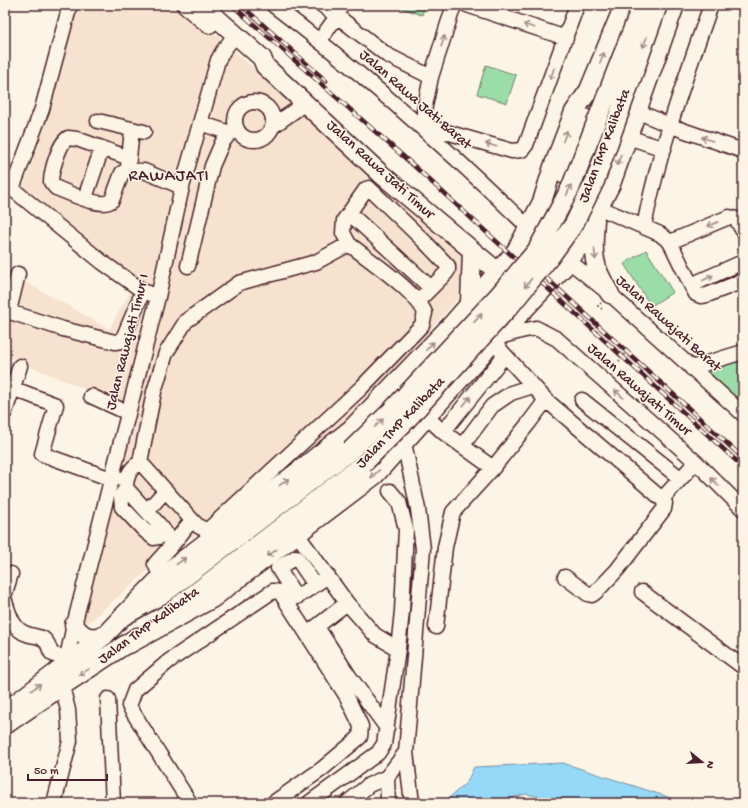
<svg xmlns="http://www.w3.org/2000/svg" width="748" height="808" viewBox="0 0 748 808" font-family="'Gochi Hand',sans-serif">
  <rect width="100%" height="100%" fill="#fcf5e5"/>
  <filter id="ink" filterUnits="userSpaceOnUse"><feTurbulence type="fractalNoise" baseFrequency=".025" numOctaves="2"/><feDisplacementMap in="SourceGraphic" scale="8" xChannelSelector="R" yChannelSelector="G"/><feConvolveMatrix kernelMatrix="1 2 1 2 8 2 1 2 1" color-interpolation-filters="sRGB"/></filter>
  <g filter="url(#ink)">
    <!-- built -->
    <path fill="#f6e2ce" d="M75,5H183L463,256L465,278L458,298L413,350L338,431L155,564L71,638L120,479L129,419L82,388L5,356V285L8,272L109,329L136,282L22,193Z"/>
    <!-- green -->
    <path fill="#9bdda8" stroke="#727e6a" d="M393,5H425L422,15Z
      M486,65L516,75L507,103L477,94Z
      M646,250L673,292L651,306L624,264Z
      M743,358V404L704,371Z"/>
    <!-- water -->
    <path fill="#96d8f8" stroke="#788ea6" d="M563,763L665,796L681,803H569L526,794L498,802L497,803H449L450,797L467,782L474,767Z"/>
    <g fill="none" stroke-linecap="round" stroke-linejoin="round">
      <!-- minor casing -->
      <g stroke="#4a1f2b" stroke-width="17">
        <path id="minor" d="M273,5C363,73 448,149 529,228
          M322,5L337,16L387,55L431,77
          M454,5L431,77L424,111L425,120L429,127L512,151L522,150L526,145L577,5
          M467,5L566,38
          M320,40L337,16L341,5
          M235 121a19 19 0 1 1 38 0a19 19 0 1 1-38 0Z
          M637,111L671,126L743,151
          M98,121L144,132
          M200,123L230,133
          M273,126L297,109L305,103
          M628,137L664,149
          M129,158L77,139L68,138C59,143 51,172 51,182L56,188C68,192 102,210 112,200L122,173L127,170L144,171L182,187
          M128,167L132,130
          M5,183L102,262L143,291L151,294
          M12,189L42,109L70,5
          M85,198L102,148
          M600,208L660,234L670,242L691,285L743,262
          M349,213L431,288
          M644,227C658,153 686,76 711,5
          M670,242L729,217L736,219L743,231
          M349,244C369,260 416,291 425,313L422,325L361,388L209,529C201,530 197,525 192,520L140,462L154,392L166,353L186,321L239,283L316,262Z
          M349,244L343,233L344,220L366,189L369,188L426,243L448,266V270L446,273L418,301
          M569,261L610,294L743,414
          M188,266L212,166L222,143L230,133L237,129
          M18,274L10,307L13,313L63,329L115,342L121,341L124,336L143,291
          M691,285L696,294L701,296L707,295L743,281
          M499,337L521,331L536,328L557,339L696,462L743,509
          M494,343L546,400L662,499L665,503L664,509L617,570L596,592L592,595L588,594L565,577
          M691,368L743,352
          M12,388L56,405L42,454L103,476L112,478L126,479
          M91,396L128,413
          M582,400L680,478
          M5,412L20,366
          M427,417L443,432L493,468
          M443,432L505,355
          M404,443L418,509L423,549L406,752L412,803
          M462,446L492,406L511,393L533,386
          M140,462C130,469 126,476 126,488L162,528L173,544
          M126,488L121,496L122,507L144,530L154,538L159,537L165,533
          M662,499L696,462
          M147,511L165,491
          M297,534L347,603L375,635L398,649L402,611L406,529L399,502L390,491
          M161,577L155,564L173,544L192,520
          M315,585L296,557L278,568L296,597H297L328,576
          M642,592L743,667
          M5,593L11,574
          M5,601C9,614 13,630 27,634C32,636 37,636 42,638C56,647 41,656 67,657
          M317,627L349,676L387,728
          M436,627L445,547L453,512L493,468L528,424L546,400
          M68,663L67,657L74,625L158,297L182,187L218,60L223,51L235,35
          M108,699L113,803
          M54,803L70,741L68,710L62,686
          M190,803L129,706L135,690L169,661L273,591L280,592L307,634
          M273,803L322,769L360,737L361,726L347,697L307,634L347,603
          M309,803L378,753L384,744L398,649
          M347,803L369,785L387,777
          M388,803L387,777L406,752"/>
      </g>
      <!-- major casing -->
      <g stroke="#4a1f2b" stroke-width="21">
        <path id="major" d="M186,5L209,24
          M202,5L262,58L265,66L381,174L498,272
          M563,174L585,118
          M595,220C594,236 592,253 597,268C600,277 605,285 610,294
          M470,303L472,251
          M177,607L363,464
          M122,617L161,577L300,470L351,429L453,323L516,251L542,202L553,167L574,112L589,90L624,5
          M74,625C84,638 89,639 104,636
          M129,644L213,598L375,475L485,351L566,265L578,248L611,184L675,5
          M12,706L104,636L122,617L163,594L351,450
          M5,725L62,686L137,637"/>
      </g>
      <!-- path -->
      <path stroke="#4a1f2b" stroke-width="2" stroke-dasharray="1 3" stroke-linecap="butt" d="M601,303L598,306L602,309
        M619,361L628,350"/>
      <!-- minor -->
      <use href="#minor" stroke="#fcf5e5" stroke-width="14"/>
      <!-- major -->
      <use href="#major" stroke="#fcf5e5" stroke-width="18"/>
      <!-- rail casing -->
      <g stroke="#4a1f2b" stroke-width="4.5">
        <path id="rail" d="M232,5L413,165L743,467
          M241,5L326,81
          M532,265L743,458"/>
      </g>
      <!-- rail -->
      <use href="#rail" stroke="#fcf5e5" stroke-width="3" stroke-dasharray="9" stroke-linecap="butt"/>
      <!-- major-bridge casing -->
      <g stroke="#4a1f2b" stroke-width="21" stroke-linecap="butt">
        <path id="major-bridge" d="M351,450L392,410L497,297L537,250L570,189L642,5
          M363,464L403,424L511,305L550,257L574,224L595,181L658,5"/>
      </g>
      <!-- major-bridge -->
      <use href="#major-bridge" stroke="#fcf5e5" stroke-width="18"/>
    </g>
    <!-- one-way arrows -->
    <defs><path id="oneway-shaft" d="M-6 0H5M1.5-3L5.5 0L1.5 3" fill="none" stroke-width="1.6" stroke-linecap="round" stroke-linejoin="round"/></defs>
    <g stroke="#a38a88">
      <use href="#oneway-shaft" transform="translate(529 26) rotate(-162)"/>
      <use href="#oneway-shaft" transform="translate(443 41) rotate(-72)"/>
      <use href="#oneway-shaft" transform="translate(645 42) rotate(110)"/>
      <use href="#oneway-shaft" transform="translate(602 58) rotate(-68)"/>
      <use href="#oneway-shaft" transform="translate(552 74) rotate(110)"/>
      <use href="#oneway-shaft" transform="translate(565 136) rotate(-69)"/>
      <use href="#oneway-shaft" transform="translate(707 139) rotate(-161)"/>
      <use href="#oneway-shaft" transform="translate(491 145) rotate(-164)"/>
      <use href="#oneway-shaft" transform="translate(619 160) rotate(110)"/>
      <use href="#oneway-shaft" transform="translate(569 190) rotate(-65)"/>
      <use href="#oneway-shaft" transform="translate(713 224) rotate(158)"/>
      <use href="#oneway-shaft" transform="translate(595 254) rotate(84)"/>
      <use href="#oneway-shaft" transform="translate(708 278) rotate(-24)"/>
      <use href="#oneway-shaft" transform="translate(528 283) rotate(129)"/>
      <use href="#oneway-shaft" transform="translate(478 318) rotate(-47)"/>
      <use href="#oneway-shaft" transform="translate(430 346) rotate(-46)"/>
      <use href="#oneway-shaft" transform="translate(619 394) rotate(-139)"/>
      <use href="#oneway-shaft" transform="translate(467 401) rotate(-51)"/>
      <use href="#oneway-shaft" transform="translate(379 423) rotate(-44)"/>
      <use href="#oneway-shaft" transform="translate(375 474) rotate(137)"/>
      <use href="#oneway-shaft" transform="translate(284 482) rotate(-37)"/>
      <use href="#oneway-shaft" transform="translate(715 482) rotate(-135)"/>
      <use href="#oneway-shaft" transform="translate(272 553) rotate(143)"/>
      <use href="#oneway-shaft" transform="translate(181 561) rotate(-37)"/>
      <use href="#oneway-shaft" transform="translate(84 672) rotate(148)"/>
      <use href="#oneway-shaft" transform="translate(36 687) rotate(-37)"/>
    </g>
  </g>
  <g text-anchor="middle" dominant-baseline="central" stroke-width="3" stroke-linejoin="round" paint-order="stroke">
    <!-- street labels -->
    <g font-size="15" fill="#4a1f2b" stroke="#fcf5e5">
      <text transform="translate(415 100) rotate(41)">Jalan Rawa Jati Barat</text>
      <text transform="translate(605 146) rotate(-69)">Jalan TMP Kalibata</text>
      <text transform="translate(380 170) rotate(42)">Jalan Rawa Jati Timur</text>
      <text transform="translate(668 324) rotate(42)">Jalan Rawajati Barat</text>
      <text transform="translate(128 342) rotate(-76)">Jalan Rawajati Timur I</text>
      <text transform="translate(639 390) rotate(41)">Jalan Rawajati Timur</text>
      <text transform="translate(401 423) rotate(-46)">Jalan TMP Kalibata</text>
      <text transform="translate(149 626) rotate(-36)">Jalan TMP Kalibata</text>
    </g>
    <!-- quarter labels -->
    <g font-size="17" letter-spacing="1" fill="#4a1f2b" stroke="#fcf5e5">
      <text x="169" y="177">RAWAJATI</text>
    </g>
  </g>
  <!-- margin -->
  <rect width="748" height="808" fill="none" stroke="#fcf5e5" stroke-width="20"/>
  <rect x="10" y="10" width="728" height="788" fill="none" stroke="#4a1f2b" stroke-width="1.5" filter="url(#ink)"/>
  <!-- north arrow -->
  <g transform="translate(702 762) rotate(108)" stroke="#fcf5e5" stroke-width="3" paint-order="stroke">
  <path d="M0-3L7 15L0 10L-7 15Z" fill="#4a1f2b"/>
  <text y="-6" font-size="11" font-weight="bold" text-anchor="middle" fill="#4a1f2b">N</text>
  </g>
  <!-- scale -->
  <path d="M28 774v6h79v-6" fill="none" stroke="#4a1f2b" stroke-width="2"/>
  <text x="34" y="774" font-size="12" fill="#4a1f2b" stroke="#fcf5e5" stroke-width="3" paint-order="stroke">50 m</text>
</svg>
